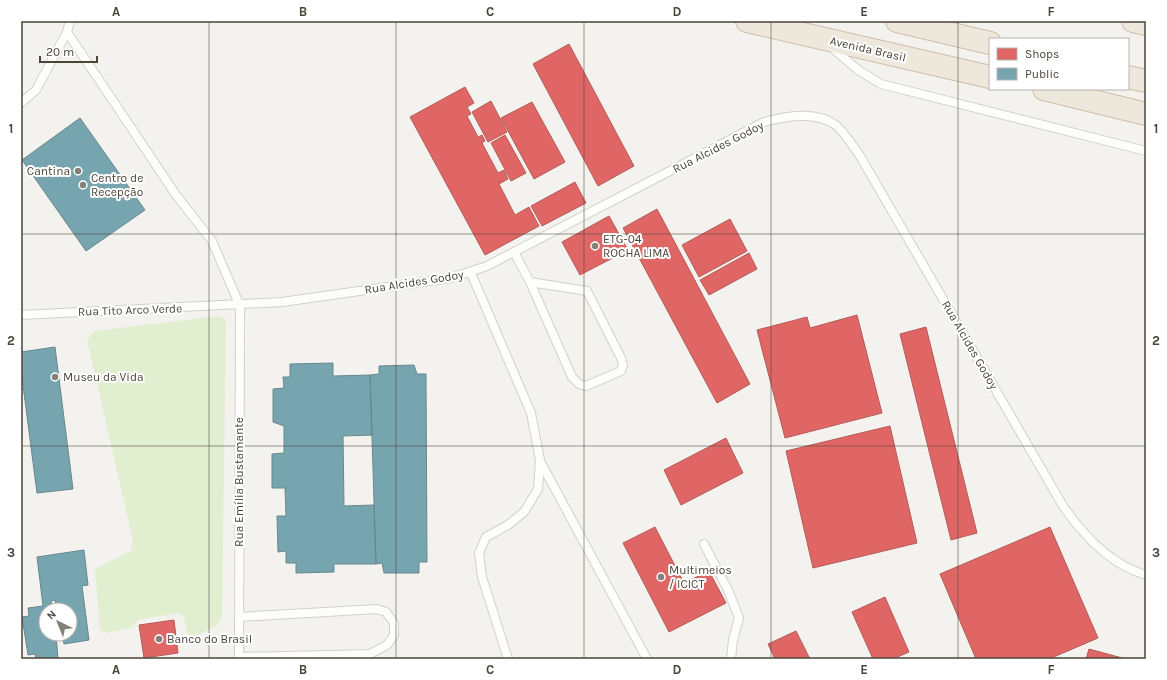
<svg xmlns="http://www.w3.org/2000/svg" width="1167" height="680" viewBox="0 0 1167 680" font-family="Karla,sans-serif">
  <rect width="100%" height="100%" fill="#f4f2ee"/>
  <!-- green -->
  <path fill="#e1eecf" d="M219,316L226,319L222,614L219,624L193,638L187,633L184,617L178,613L138,620L133,627L107,633L100,630L95,569L131,551L133,541L87,340L95,331Z"/>
  <!-- shops -->
  <path fill="#e06666" stroke="#b35c58" d="M569,44L634,166L598,186L533,64Z
    M465,87L474,103L467,107L471,114L467,116L478,137L482,135L485,141L482,143L498,173L504,170L508,179L499,184L515,215L529,207L539,226L485,255L410,117Z
    M491,101L507,132L488,142L472,112Z
    M532,102L565,162L534,179L501,118Z
    M505,135L526,173L511,181L491,143Z
    M575,182L586,203L542,226L531,206Z
    M657,209L750,384L717,403L623,228Z
    M609,216L628,250L580,275L562,242Z
    M730,219L747,251L699,277L682,245Z
    M749,253L757,269L709,295L700,280Z
    M857,315L882,413L785,438L757,330L807,317L810,328Z
    M926,327L977,533L951,540L900,334Z
    M890,426L917,543L813,568L786,451Z
    M726,438L743,473L681,505L664,470Z
    M655,527L684,583L709,571L726,603L669,632L623,543Z
    M1050,527L1098,638L1049,659H976L940,574Z
    M885,597L909,652L893,659H873L852,612Z
    M174,620L178,653L144,658L139,625Z
    M796,631L810,659H775L768,644Z
    M1089,649L1126,659H1086Z"/>
  <!-- public -->
  <path fill="#76a5af" stroke="#69888c" d="M80,118L145,210L86,251L22,160Z
    M55,347L73,489L37,493L21,370V352Z
    M333,363V376L370,375L372,435L343,436L344,506L374,505L376,564H334V572L296,573V563H286V551L278,552L277,516H286L285,488H272V454L284,453V426L273,422V389L284,388L283,377H290V364Z
    M414,365L417,374H426L427,562H419V573H384L382,563L376,564L370,375L379,374V366Z
    M84,550L88,585L82,586L89,640L64,644L62,634H70V610H57L55,600L51,601L52,610H46V634H56L58,659H36L35,654L28,655L22,617L29,616L28,608L43,606L37,557Z"/>
  <g fill="none" stroke-linecap="round" stroke-linejoin="round">
    <!-- lane casing -->
    <g stroke="#d2d0cb" stroke-width="10">
      <path id="lane" d="M67,32L176,195L212,241L240,306L239,659
        M830,46L858,70L881,84L1146,151
        M21,103L36,90L67,32L70,21
        M514,252L530,282L572,377L579,384L586,386L621,371L623,365L621,358L587,291L530,282
        M471,273L531,413L540,460L538,489L524,512L508,525L486,537L479,553L482,577L508,659
        M21,315L282,302L451,278L487,266L764,122C786,116 817,110 837,126C846,135 853,146 860,156L1063,506C1083,535 1111,565 1146,575
        M540,461L647,659
        M704,544L728,590L739,618L733,640L731,659
        M239,617L377,609L386,612L394,623V635L387,645L370,654L239,657"/>
    </g>
    <!-- highway casing -->
    <g stroke="#ccbfa9" stroke-width="24">
      <path id="highway" d="M747,21L990,77
        M897,21L990,43
        M1133,21L1146,24
        M1128,77L1146,81
        M1044,89L1146,114"/>
    </g>
    <!-- lane -->
    <use href="#lane" stroke="#fdfdfc" stroke-width="8"/>
    <!-- highway -->
    <use href="#highway" stroke="#ede8db" stroke-width="22"/>
  </g>
  <!-- grid -->
  <path fill="none" stroke="#4b4439" stroke-width="1" stroke-opacity="0.55" d="M209,21V659M396,21V659M584,21V659M771,21V659M958,21V659M21,234H1146M21,446H1146"/>
  <!-- markers -->
  <g fill="#868178" stroke="#fff" stroke-width="1.5">
    <circle cx="78" cy="171" r="4"/>
    <circle cx="83" cy="185" r="4"/>
    <circle cx="595" cy="246" r="4"/>
    <circle cx="55" cy="377" r="4"/>
    <circle cx="661" cy="577" r="4"/>
    <circle cx="159" cy="639" r="4"/>
  </g>
  <g text-anchor="middle" dominant-baseline="central" stroke-width="4" stroke-linejoin="round" paint-order="stroke">
    <!-- street labels -->
    <g font-size="12" fill="#4b4439" stroke="#fff">
      <text transform="translate(868 49) rotate(13)">Avenida Brasil</text>
      <text transform="translate(718 147) rotate(-27)">Rua Alcides Godoy</text>
      <text transform="translate(414 282) rotate(-9)">Rua Alcides Godoy</text>
      <text transform="translate(130 310) rotate(-2)">Rua Tito Arco Verde</text>
      <text transform="translate(970 345) rotate(60)">Rua Alcides Godoy</text>
      <text transform="translate(239 482) rotate(-90)">Rua Emília Bustamante</text>
    </g>
    <!-- poi labels -->
    <g font-size="12" fill="#4b4439" stroke="#fff" text-anchor="start">
      <text x="70" y="171" text-anchor="end">Cantina</text>
      <text x="91" y="178">Centro de<tspan x="91" dy="14">Recepção</tspan></text>
      <text x="603" y="239">ETG-04<tspan x="603" dy="14">ROCHA LIMA</tspan></text>
      <text x="63" y="377">Museu da Vida</text>
      <text x="669" y="570">Multimeios<tspan x="669" dy="14">/ ICICT</tspan></text>
      <text x="167" y="639">Banco do Brasil</text>
    </g>
  </g>
  <!-- border -->
  <rect width="1167" height="680" fill="none" stroke="#ffffff" stroke-width="44"/>
  <!-- legend -->
  <rect x="989" y="38" width="140" height="52" fill="#ffffff" stroke="#b7b4b0"/>
  <rect x="997" y="48" width="20" height="12" fill="#e06666" stroke="#b7b4b0"/>
  <text x="1025" y="58" font-size="12" fill="#4b4439">Shops</text>
  <rect x="997" y="68" width="20" height="12" fill="#76a5af" stroke="#b7b4b0"/>
  <text x="1025" y="78" font-size="12" fill="#4b4439">Public</text>
  <!-- north arrow -->
  <g transform="translate(58 622) rotate(317)"><circle r="19" fill="#ffffff" stroke="#b7b4b0"/>
  <path d="M0-3L7 15L0 10L-7 15Z" fill="#868178"/>
  <text y="-6" font-size="11" font-weight="bold" text-anchor="middle" fill="#4b4439">N</text>
  </g>
  <!-- scale -->
  <path d="M40 56v6h57v-6" fill="none" stroke="#4b4439" stroke-width="2"/>
  <text x="46" y="56" font-size="12" fill="#4b4439" stroke="#ffffff" stroke-width="3" paint-order="stroke">20 m</text>
  <rect x="22" y="22" width="1123" height="636" fill="none" stroke="#4b4439" stroke-width="1.5"/>
  <g font-size="13" text-anchor="middle" font-weight="bold" fill="#4b4439">
    <text x="116" y="16">A</text>
    <text x="303" y="16">B</text>
    <text x="490" y="16">C</text>
    <text x="677" y="16">D</text>
    <text x="864" y="16">E</text>
    <text x="1051" y="16">F</text>
    <text x="11" y="133">1</text>
    <text x="1156" y="133">1</text>
    <text x="11" y="345">2</text>
    <text x="1156" y="345">2</text>
    <text x="11" y="557">3</text>
    <text x="1156" y="557">3</text>
    <text x="116" y="674">A</text>
    <text x="303" y="674">B</text>
    <text x="490" y="674">C</text>
    <text x="677" y="674">D</text>
    <text x="864" y="674">E</text>
    <text x="1051" y="674">F</text>
  </g>
</svg>
